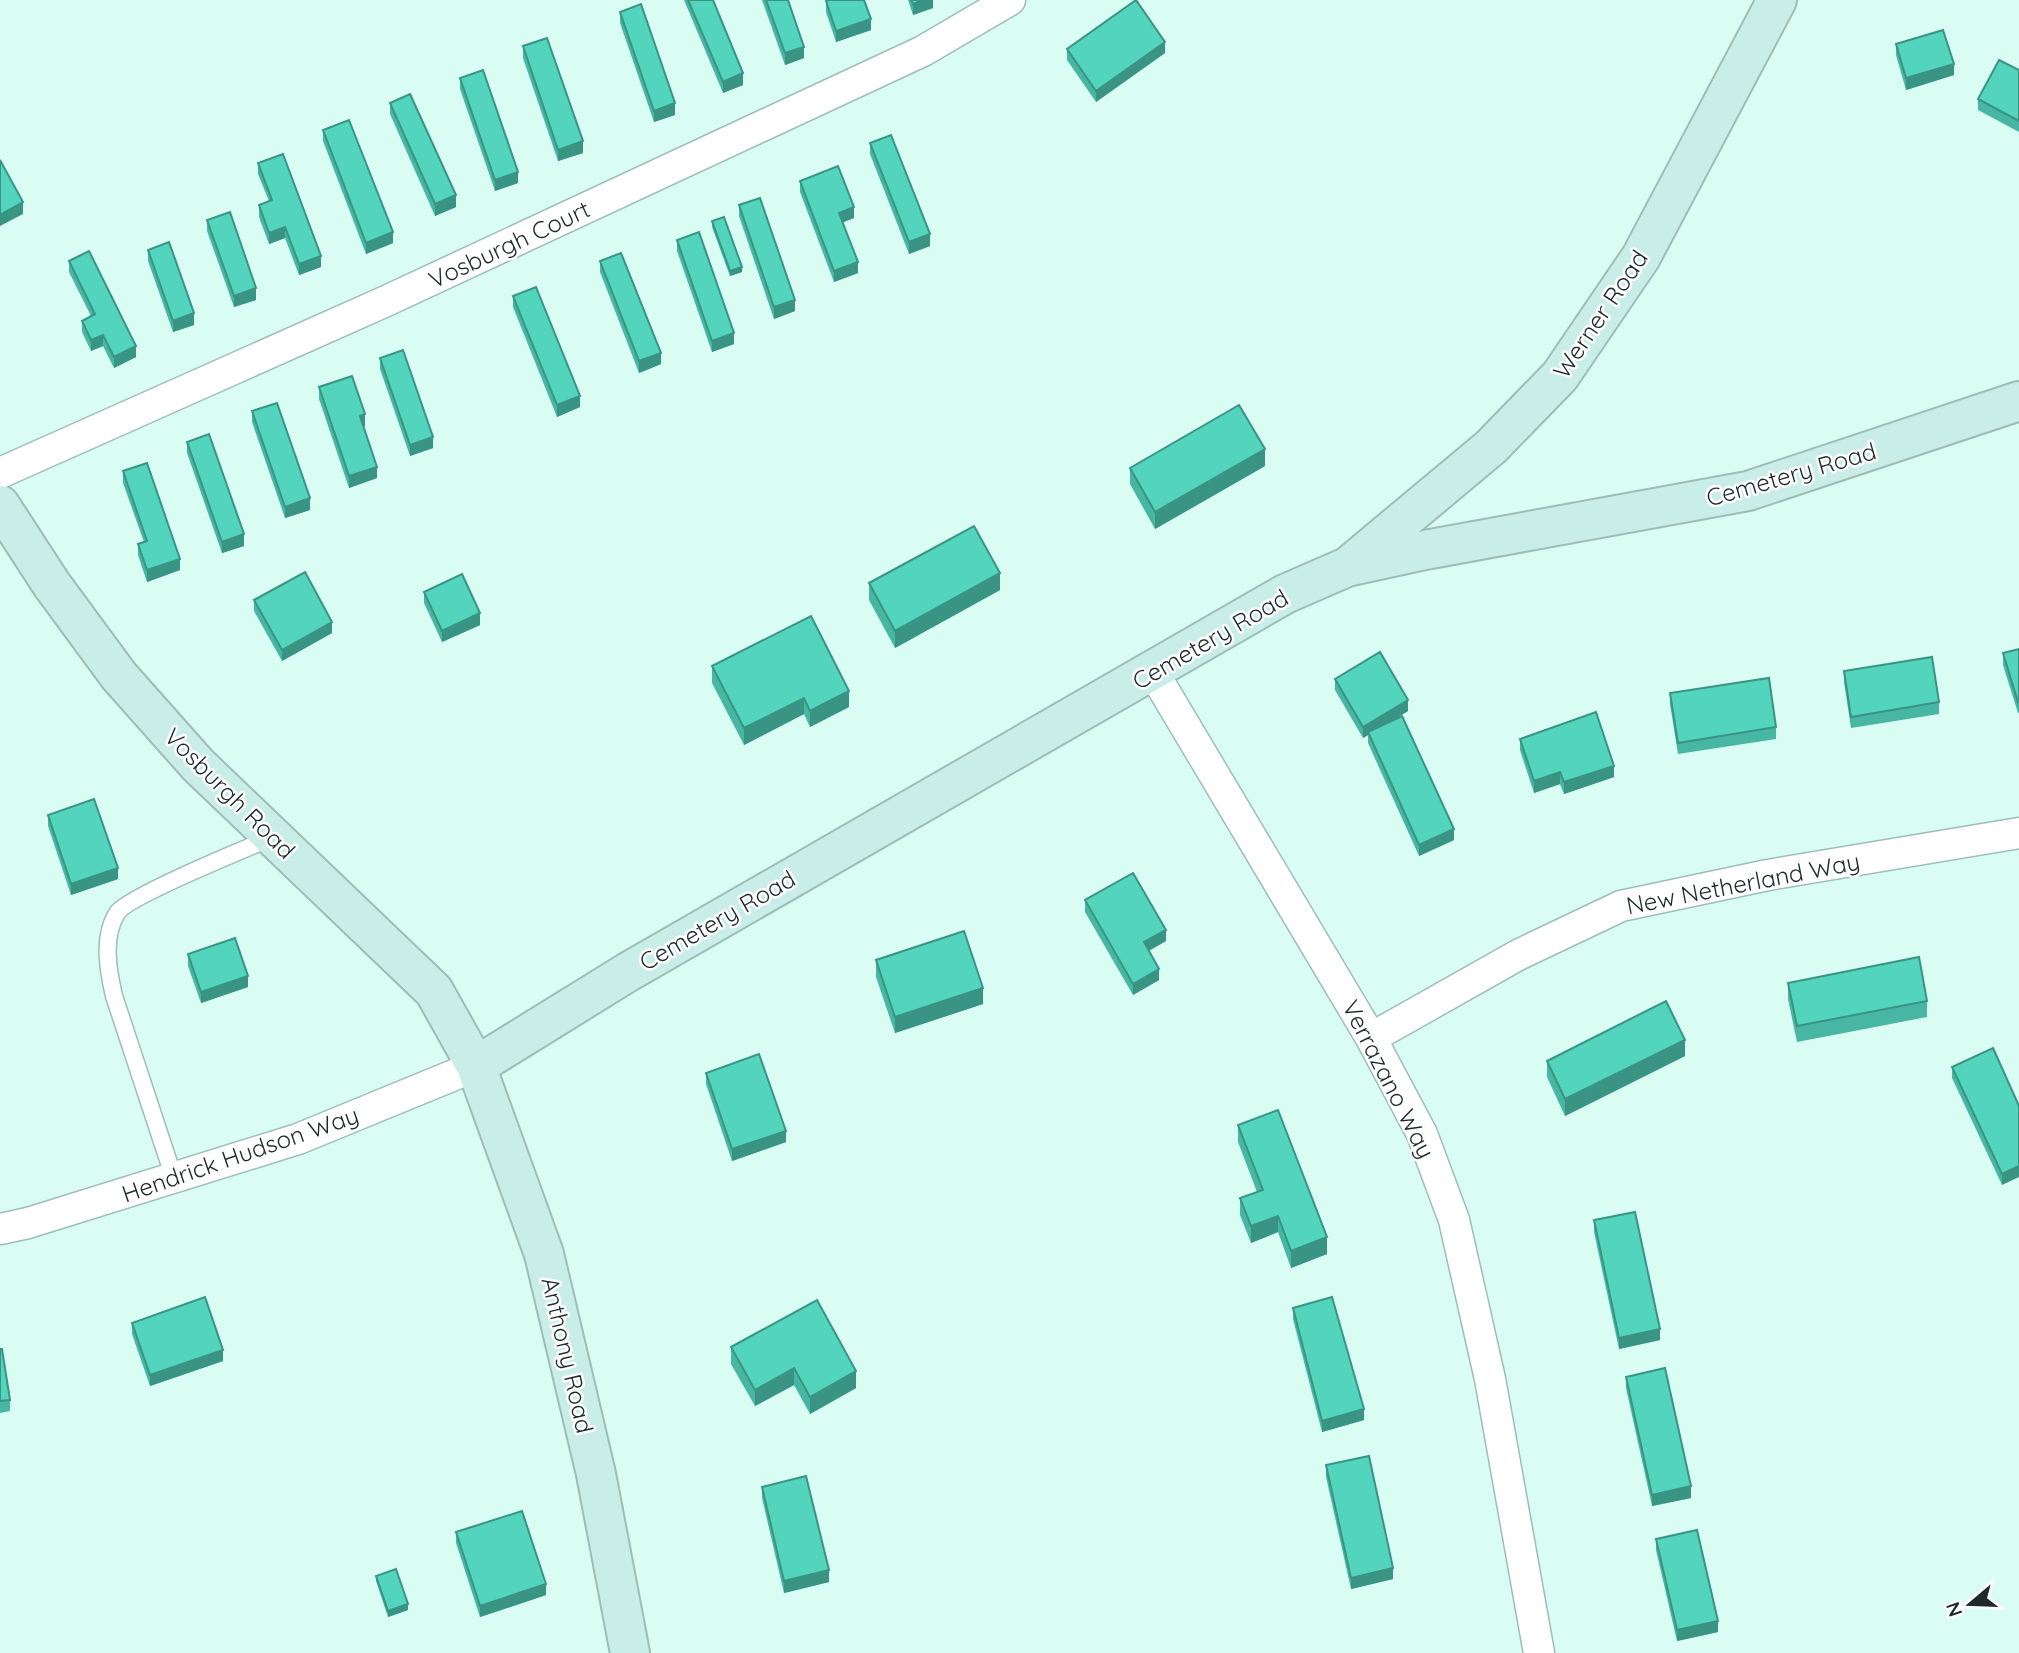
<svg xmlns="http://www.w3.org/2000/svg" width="2019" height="1653" viewBox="0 0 2019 1653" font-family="Quicksand,sans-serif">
  <rect width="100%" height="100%" fill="#d9fcf3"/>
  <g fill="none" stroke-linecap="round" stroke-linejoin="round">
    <!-- lane casing -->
    <g stroke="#9dbeb6" stroke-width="19">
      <path id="lane" d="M174,1178L114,996C108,970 102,937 117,913C127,897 247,848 271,838"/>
    </g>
    <!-- street casing -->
    <g stroke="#9dbeb6" stroke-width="33">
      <path id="street" d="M0,473L384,302L923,51L1010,0
        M1153,672L1371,1038L1422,1134L1454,1220L1490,1379L1539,1653
        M1371,1038L1518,955L1621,906L1768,875L2019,833
        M0,1229L28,1223L298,1139L476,1066"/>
    </g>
    <!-- secondary casing -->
    <g stroke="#9dbeb6" stroke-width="42">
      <path id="secondary" d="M0,505L52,585L119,676L198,765L434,991L476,1066L544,1254L596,1474L630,1653
        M1352,563L1491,447L1560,376L1641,257L1777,0
        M476,1066L628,972L1285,594L1347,567L1425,550L1748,491L2019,401"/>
    </g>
    <!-- lane -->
    <use href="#lane" stroke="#fff" stroke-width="16"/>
    <!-- street -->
    <use href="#street" stroke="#fff" stroke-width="30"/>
    <!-- secondary -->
    <use href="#secondary" stroke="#c9eee7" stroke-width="38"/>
  </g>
  <!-- wall -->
  <path fill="#47b6a2" d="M684,0H713L743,85L723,93Z
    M762,0H788L804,58L785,65Z
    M908,0H933V8L913,15Z
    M826,1L871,30L836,42L826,12Z
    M620,12L675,115L654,122L620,23Z
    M1896,44L1954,75L1906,90L1896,55Z
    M523,46L583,153L558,161L523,58Z
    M1067,49L1165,53L1096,102L1067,60Z
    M2019,70V132L1978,110V99Z
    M460,78L518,183L495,191L460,89Z
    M390,103L456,207L435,216L390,114Z
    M323,130L393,243L366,254L323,141Z
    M870,143L930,246L909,254L870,154Z
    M258,163L321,267L299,275L285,238L269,244L259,217V205L269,201L258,174Z
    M800,181L854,218L843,222L858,273L834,282L800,192Z
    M739,205L795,311L774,319L739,216Z
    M207,220L256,300L234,307L207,231Z
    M712,221L742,272L730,276L712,227Z
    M677,240L734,344L712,352L677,251Z
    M148,250L194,325L173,332L148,261Z
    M69,261L136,357L114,368L103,346L91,351L82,332V321L91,316L69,272Z
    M600,261L661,364L639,373L600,272Z
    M513,296L580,407L557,417L513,307Z
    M380,358L433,448L410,456L380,369Z
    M319,387L365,426H363L377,478L349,488L319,399Z
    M252,411L310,510L285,518L252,422Z
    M187,442L244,546L222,553L187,453Z
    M1265,466L1155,529L1130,484V468Z
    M123,471L180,570L147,582L138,555V544L144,542L123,483Z
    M869,583L1000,590L895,648L869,600Z
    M424,592L480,625L442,642L424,603Z
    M254,600L332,633L282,661L254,611Z
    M2019,649V713H2018L2003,665V653Z
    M712,666L849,707L810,727L804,714L744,745L712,683Z
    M1844,671L1939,702V714L1851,728L1844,682Z
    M1335,679L1408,711L1396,718L1454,840L1419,856L1368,743V735L1363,738L1335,690Z
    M1670,693L1776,727V739L1678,754L1670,704Z
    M1520,739L1614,777L1564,794L1560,784L1534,793L1520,750Z
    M48,815L118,879L71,895L48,826Z
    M1085,900L1166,941L1149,951L1159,980L1133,995L1085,912Z
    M188,954L248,987L201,1003L188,966Z
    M876,960L983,1004L895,1033L876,977Z
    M1788,983L1927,1001V1017L1797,1042L1788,999Z
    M1685,1056L1565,1116L1547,1077V1061Z
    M1952,1067L2019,1106L2002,1185L1952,1078Z
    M706,1073L786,1142L732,1161L706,1084Z
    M1238,1125L1327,1254L1291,1268L1278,1232L1251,1243L1240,1215V1198L1257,1192L1238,1142Z
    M1594,1220L1660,1340L1619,1349L1594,1232Z
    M1293,1308L1364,1420L1322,1432L1293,1319Z
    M132,1323L223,1361L150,1386L132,1334Z
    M731,1347L856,1388L810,1414L794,1385L755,1406L731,1364Z
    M0,1349L10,1400V1411L0,1413Z
    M1626,1377L1691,1498L1652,1506L1626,1388Z
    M1326,1465L1393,1579L1351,1589L1326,1477Z
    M762,1487L829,1582L784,1593L762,1498Z
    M456,1532L546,1595L480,1617L456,1543Z
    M1656,1539L1718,1632L1677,1641L1656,1550Z
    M376,1576L408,1610L388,1617L376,1581Z"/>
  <!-- shaded-wall -->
  <path fill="#3a9484" d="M923,0H933V8L913,15V4Z
    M871,19V30L836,42V31Z
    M1165,42V53L1096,102V91Z
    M804,47V58L785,65V53Z
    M1954,64V75L1906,90V78Z
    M743,73V85L723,93V82Z
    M675,103V115L654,122V111Z
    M583,141V153L558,161V150Z
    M518,172V183L495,191V180Z
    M456,195V207L435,216V204Z
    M23,202V214L0,226V215Z
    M854,207V218L839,224V213Z
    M285,227V238L269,244V233Z
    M393,232V243L366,254V243Z
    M930,234V246L909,254V242Z
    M321,256V267L299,275V264Z
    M858,262V273L834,282V271Z
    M742,267V272L730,276V271Z
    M256,288V300L234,307V296Z
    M795,300V311L774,319V307Z
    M194,313V325L173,332V321Z
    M734,333V344L712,352V341Z
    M103,335V346L91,351V340Z
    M136,346V357L114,368V357Z
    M661,353V364L639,373V361Z
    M580,396V407L557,417V405Z
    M365,414V426L360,428V416Z
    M433,437V448L410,456V445Z
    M1265,449V466L1155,529V512Z
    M377,467V478L349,488V476Z
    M310,498V510L285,518V507Z
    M244,534V546L222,553V542Z
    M180,559V570L147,582V570Z
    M1000,573V590L895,648V631Z
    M480,613V625L442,642V631Z
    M332,622V633L282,661V650Z
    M849,691V707L810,727V711Z
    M804,698V714L744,745V728Z
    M1408,700V711L1369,735L1368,732V735L1363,738V727Z
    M1614,766V777L1564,794V782Z
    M1560,772V784L1534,793V781Z
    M1454,829V840L1419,856V845Z
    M118,868V879L71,895V884Z
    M1166,930V941L1144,953V942Z
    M1159,969V980L1133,995V984Z
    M248,976V987L201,1003V992Z
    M983,988V1004L895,1033V1017Z
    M1685,1040V1056L1565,1116V1099Z
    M786,1131V1142L732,1161V1149Z
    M2019,1166V1177L2002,1185V1174Z
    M1278,1216V1232L1251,1243V1226Z
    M1327,1237V1254L1291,1268V1251Z
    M1660,1329V1340L1619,1349V1338Z
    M223,1350V1361L150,1386V1375Z
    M794,1368V1385L755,1406V1390Z
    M856,1371V1388L810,1414V1397Z
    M1364,1409V1420L1322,1432V1421Z
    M1691,1486V1498L1652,1506V1495Z
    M1393,1568V1579L1351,1589V1578Z
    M829,1570V1582L784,1593V1581Z
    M546,1584V1595L480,1617V1606Z
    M408,1604V1610L388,1617V1611Z
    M1718,1621V1632L1677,1641V1630Z"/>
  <!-- building -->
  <path fill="#53d4bc" stroke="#3a9484" stroke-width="2" d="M688,0H713L743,73L723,82Z
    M766,0H788L804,47L785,53Z
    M829,0H864L871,19L836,31L826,1Z
    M911,0H923L913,4Z
    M1136,0L1165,42L1096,91L1067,49Z
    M641,4L675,103L654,111L620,12Z
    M1943,30L1954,64L1906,78L1896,44Z
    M547,38L583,141L558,150L523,46Z
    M1999,60L2019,70V121L1978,99Z
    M483,70L518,172L495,180L460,78Z
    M410,94L456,195L435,204L390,103Z
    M349,120L393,232L366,243L323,130Z
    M891,135L930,234L909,242L870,143Z
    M283,154L321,256L299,264L285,227L269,233L259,205L272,200L258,163Z
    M0,160L23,202L0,215Z
    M838,166L854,207L839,213L858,262L834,271L800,181Z
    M760,198L795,300L774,307L739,205Z
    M230,212L256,288L234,296L207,220Z
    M724,217L742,267L730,271L712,221Z
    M699,232L734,333L712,341L677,240Z
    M169,242L194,313L173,321L148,250Z
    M89,251L136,346L114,357L103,335L91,340L82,321L95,314L69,261Z
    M621,253L661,353L639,361L600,261Z
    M536,287L580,396L557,405L513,296Z
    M403,350L433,437L410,445L380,358Z
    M352,376L365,414L360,416L377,467L349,476L319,387Z
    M277,403L310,498L285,507L252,411Z
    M1239,405L1265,449L1155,512L1130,468Z
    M209,434L244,534L222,542L187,442Z
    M147,463L180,559L147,570L138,544L147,541L123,471Z
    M974,526L1000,573L895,631L869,583Z
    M305,572L332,622L282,650L254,600Z
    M462,574L480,613L442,631L424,592Z
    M811,616L849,691L810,711L804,698L744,728L712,666Z
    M2019,649V701L2018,702L2003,653Z
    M1380,652L1408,700L1363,727L1335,679Z
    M1932,657L1939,702L1851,717L1844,671Z
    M1769,678L1776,727L1678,743L1670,693Z
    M1596,712L1614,766L1564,782L1560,772L1534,781L1520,739Z
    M1402,716L1454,829L1419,845L1368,732Z
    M94,799L118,868L71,884L48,815Z
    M1133,873L1166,930L1144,942L1159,969L1133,984L1085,900Z
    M964,931L983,988L895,1017L876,960Z
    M235,938L248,976L201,992L188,954Z
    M1919,957L1927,1001L1797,1026L1788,983Z
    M1666,1001L1685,1040L1565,1099L1547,1061Z
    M1993,1048L2019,1106V1166L2002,1174L1952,1067Z
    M759,1054L786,1131L732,1149L706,1073Z
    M1278,1110L1327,1237L1291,1251L1278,1216L1251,1226L1240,1198L1263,1190L1238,1125Z
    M1635,1212L1660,1329L1619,1338L1594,1220Z
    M205,1297L223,1350L150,1375L132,1323Z
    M1332,1297L1364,1409L1322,1421L1293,1308Z
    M817,1300L856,1371L810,1397L794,1368L755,1390L731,1347Z
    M0,1349H2L10,1400L0,1401Z
    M1665,1368L1691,1486L1652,1495L1626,1377Z
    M1369,1456L1393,1568L1351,1578L1326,1465Z
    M806,1476L829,1570L784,1581L762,1487Z
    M522,1511L546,1584L480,1606L456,1532Z
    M1697,1530L1718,1621L1677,1630L1656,1539Z
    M396,1569L408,1604L388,1611L376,1576Z"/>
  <g text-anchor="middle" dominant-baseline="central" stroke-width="5" stroke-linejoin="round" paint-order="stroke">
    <!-- street labels -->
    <g font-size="24" fill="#1d2a27" stroke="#fff">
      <text transform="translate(509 244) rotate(-25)">Vosburgh Court</text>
      <text transform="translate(1600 314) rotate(-56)">Werner Road</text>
      <text transform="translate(1791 474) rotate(-16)">Cemetery Road</text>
      <text transform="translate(1210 639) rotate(-30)">Cemetery Road</text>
      <text transform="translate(230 793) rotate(45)">Vosburgh Road</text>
      <text transform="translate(1743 883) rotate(-11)">New Netherland Way</text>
      <text transform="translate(717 920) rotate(-30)">Cemetery Road</text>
      <text transform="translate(1389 1079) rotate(63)">Verrazano Way</text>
      <text transform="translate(240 1154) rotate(-19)">Hendrick Hudson Way</text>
      <text transform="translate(568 1355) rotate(77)">Anthony Road</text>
    </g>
  </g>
  <!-- north arrow -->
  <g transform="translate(1970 1604) rotate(251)" stroke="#ffffff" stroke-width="5" paint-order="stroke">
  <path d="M0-5L12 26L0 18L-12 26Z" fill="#1d2a27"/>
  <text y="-10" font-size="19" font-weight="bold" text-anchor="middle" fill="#1d2a27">N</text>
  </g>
</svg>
